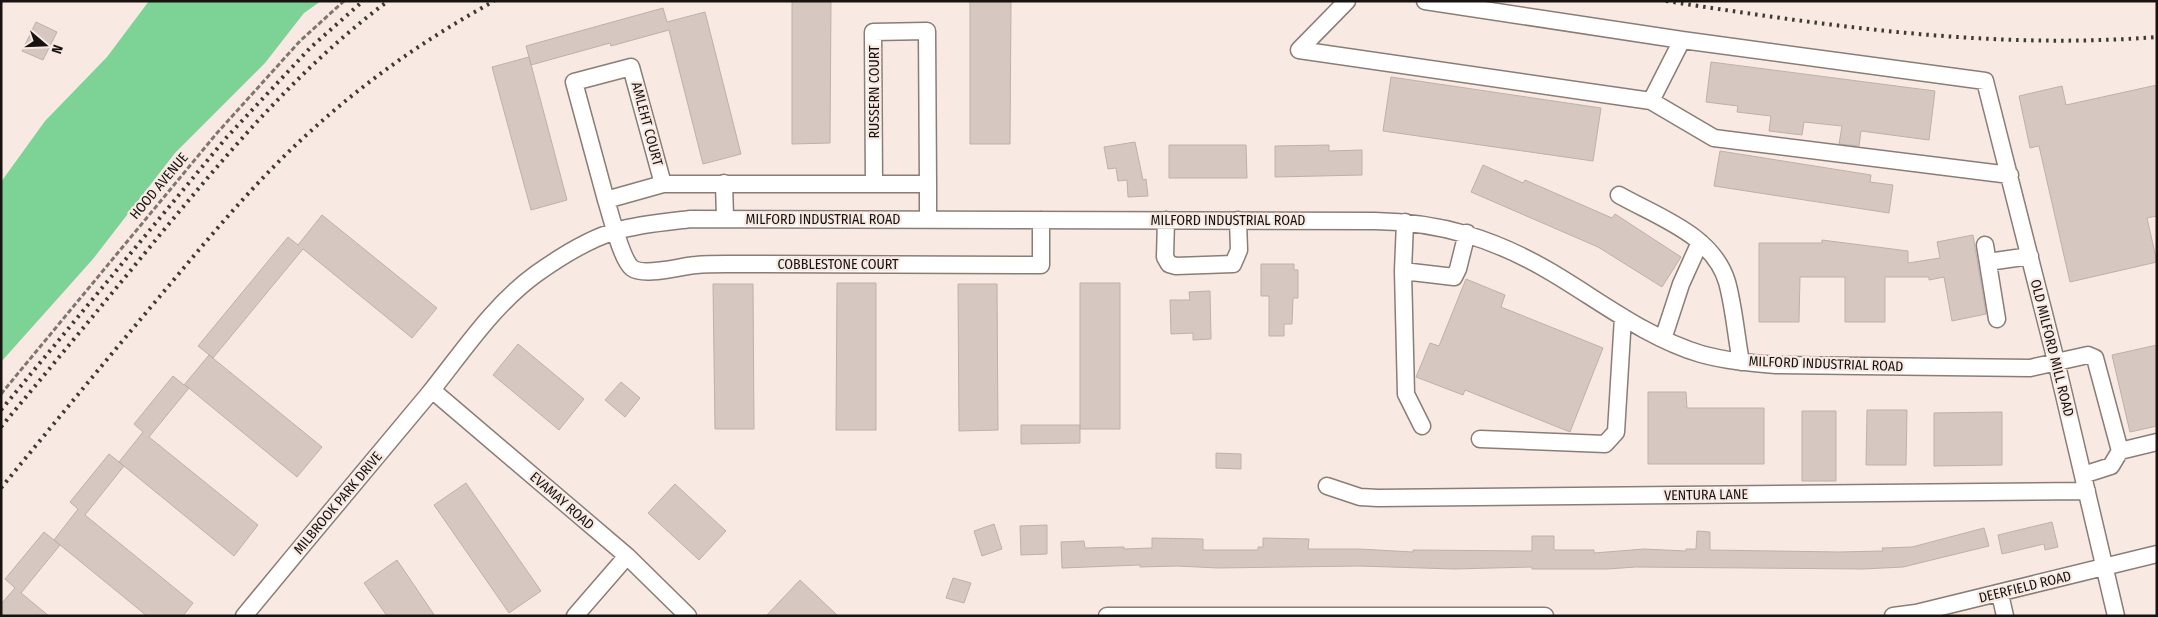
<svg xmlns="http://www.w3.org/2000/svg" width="2158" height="617" viewBox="0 0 2158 617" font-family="'Fira Sans Condensed',sans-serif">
  <rect width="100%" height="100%" fill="#f8eae3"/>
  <!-- forest -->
  <path fill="#7dd296" d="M149,1H321L304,13L265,63L175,153L93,259L1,362V182L45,121L107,57Z"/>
  <!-- building -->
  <path fill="#d6c8c1" stroke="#beb1aa" d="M792,1H831L830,143L792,144Z
    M970,1H1011L1010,144H970Z
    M663,8L667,22L705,12L741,154L703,164L669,30L611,46L610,43L531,65L526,46Z
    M36,22L57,32L43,60L22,51Z
    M529,57L567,200L531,210L492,67Z
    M1711,62L1935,91L1929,140L1861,131L1859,146L1839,144L1842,126L1804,122L1802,135L1769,131L1771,116L1737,112L1738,106L1706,102Z
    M1391,77L1601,108L1593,161L1383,131Z
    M2157,85V216L2147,218L2157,262L2070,282L2039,146L2030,148L2019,96L2062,86L2066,105Z
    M1135,142L1143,180L1146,179L1148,196L1128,197L1127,180L1118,181L1116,168L1108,169L1104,147Z
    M1169,145H1246L1247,178H1169Z
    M1329,145V151L1362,150V175L1275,177V146Z
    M1720,151L1871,175L1870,182L1893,185L1889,213L1714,186Z
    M1483,165L1523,183L1525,180L1612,218L1615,214L1681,257L1662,287L1598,247L1471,192Z
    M322,215L437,308L412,338L303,249L213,358L198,346L288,237L298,245Z
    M1973,235L1986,314L1952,321L1944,277L1929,280V277H1885V322H1845V277H1800L1799,322H1759V243H1822V240L1908,251V263L1940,258L1937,242Z
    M1261,264H1294V270H1298V298H1293L1292,324H1284V336H1269V296H1261Z
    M1466,279L1505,295L1501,307L1603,348L1570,432L1465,390L1463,395L1416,377L1430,343L1439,346Z
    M837,283H876V430H836Z
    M1080,283H1120V429H1080Z
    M713,284H753L754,429H715Z
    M958,284H997L998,430L959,431Z
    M1210,291L1211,339L1193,340V333L1171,334L1170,300H1190L1189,292Z
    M518,344L584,399L559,430L493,375Z
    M2157,345V426L2130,432L2112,355Z
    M209,355L322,447L297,477L185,385L189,388L149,437L258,525L234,556L119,462L143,432L134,424L173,376L184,385Z
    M621,382L640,398L625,417L605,400Z
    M1648,392H1686L1687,408H1764V464H1648Z
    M1867,410H1907L1906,465H1866Z
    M1802,411H1836V481H1802Z
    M2002,412V465L1934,466V413Z
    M1021,425H1080V443L1021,444Z
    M1216,453L1241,454V469L1216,468Z
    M109,454L124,466L85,515L193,603L183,616H147L54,540L78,509L70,502Z
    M466,483L541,591L509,613L434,505Z
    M675,484L726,531L699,560L648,513Z
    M2052,522L2058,547L2045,550L2044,544L2002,554L1998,535Z
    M994,524L1002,549L982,556L974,531Z
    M1047,525V554L1021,555L1020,526Z
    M1984,528L1989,546L1903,567L1863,569L1636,567L1607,569H1532V567L1454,569L1359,566L1218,568L1177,566L1140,567V565L1062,568L1061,542L1084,541L1085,548L1124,547V549L1152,548V538L1203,539V550H1258V547H1263V538L1309,539L1308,549H1359L1413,552V550L1532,551V536H1554V550H1594V553L1644,549L1686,551V549H1696L1697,531L1710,532V550L1839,552L1883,551L1882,548L1912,547Z
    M44,532L60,545L21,593L49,616H1V604L15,588L5,579Z
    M397,560L435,616H387L364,583Z
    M953,578L971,583L964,603L946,598Z
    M800,580L838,616H766Z"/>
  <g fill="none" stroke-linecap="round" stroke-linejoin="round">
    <!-- minor casing -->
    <g stroke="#8a7d76" stroke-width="19">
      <path id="minor" d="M1347,1L1299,50L1651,101L1714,138L2010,175
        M1425,1L1682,40
        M1651,101L1682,40L1985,81L2056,361L2116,616
        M724,183L725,218
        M663,184H874
        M928,184L927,31L873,32L874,184H928V219
        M1619,195C1658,217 1713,235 1727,282C1734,307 1736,336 1741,362
        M606,200L574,82L631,67L663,184L606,200C611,215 621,259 632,268C644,277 681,266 696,265C706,264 717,264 727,264L1041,265V220
        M1166,220L1165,257L1169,264L1176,266L1233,264L1239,250L1238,220
        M1405,222L1403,271L1454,277L1458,269L1467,233
        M1985,245L1997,319
        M1988,262L2030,256
        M1403,271L1406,394L1422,426
        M1663,339L1681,284L1700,242
        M432,390L627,556L688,616
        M1480,439L1605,444L1616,432L1623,317
        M2120,451L2157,442
        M1327,486L1360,497L1378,498L2087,491
        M2000,594L2005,616
        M244,616C305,542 367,468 428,395C462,353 492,306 536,274C560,257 588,239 616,231C640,224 666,222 691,219L1375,221C1441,222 1495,239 1551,272C1600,301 1647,338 1701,354C1726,361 1751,363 1776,365L2030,368L2088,355L2095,358L2120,451L2111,466L2083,475
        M575,616L627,556
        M1107,616H1545
        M1893,616L1916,613L2157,554"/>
    </g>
    <!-- path -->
    <path stroke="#7f7672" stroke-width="3" stroke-dasharray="5 2.5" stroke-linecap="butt" d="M1,394L217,133L300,41L344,1"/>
    <!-- minor -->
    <use href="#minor" stroke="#fff" stroke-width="16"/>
    <!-- rail -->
    <path stroke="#3f3936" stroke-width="4" stroke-dasharray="2.5 5" stroke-linecap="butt" d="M1666,1C1829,26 1991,50 2157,37
      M1,410L226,138L310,48L363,1
      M1,427C55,362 109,297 163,231C232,148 301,66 388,1
      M1,488C61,415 121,342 182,270C223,221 265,172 313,129C368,79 429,37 494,1"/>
  </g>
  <g text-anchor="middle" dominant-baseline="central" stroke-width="4.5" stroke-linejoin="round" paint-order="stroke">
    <!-- street labels -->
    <g font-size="14" fill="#181311" stroke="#f8eae3">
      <text transform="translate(874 92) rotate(-90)">RUSSERN COURT</text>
      <text transform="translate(647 124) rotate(75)">AMLEHT COURT</text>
      <text transform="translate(159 186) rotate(-50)">HOOD AVENUE</text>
      <text x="823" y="219">MILFORD INDUSTRIAL ROAD</text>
      <text x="1228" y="220">MILFORD INDUSTRIAL ROAD</text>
      <text x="838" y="264">COBBLESTONE COURT</text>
      <text transform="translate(2052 348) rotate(76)">OLD MILFORD MILL ROAD</text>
      <text transform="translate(1826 364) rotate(2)">MILFORD INDUSTRIAL ROAD</text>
      <text transform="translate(1706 495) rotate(-1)">VENTURA LANE</text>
      <text transform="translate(562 501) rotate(41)">EVAMAY ROAD</text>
      <text transform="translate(338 503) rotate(-50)">MILBROOK PARK DRIVE</text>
      <text transform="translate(2025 587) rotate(-14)">DEERFIELD ROAD</text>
    </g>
  </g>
  <!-- border -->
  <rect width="2158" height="617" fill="none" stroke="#181311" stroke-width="5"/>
  <!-- north arrow -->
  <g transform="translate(45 45) rotate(109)" stroke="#f8eae3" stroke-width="4" paint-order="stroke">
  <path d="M0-4L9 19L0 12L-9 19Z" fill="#181311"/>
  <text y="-8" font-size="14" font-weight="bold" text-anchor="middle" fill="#181311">N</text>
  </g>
</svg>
